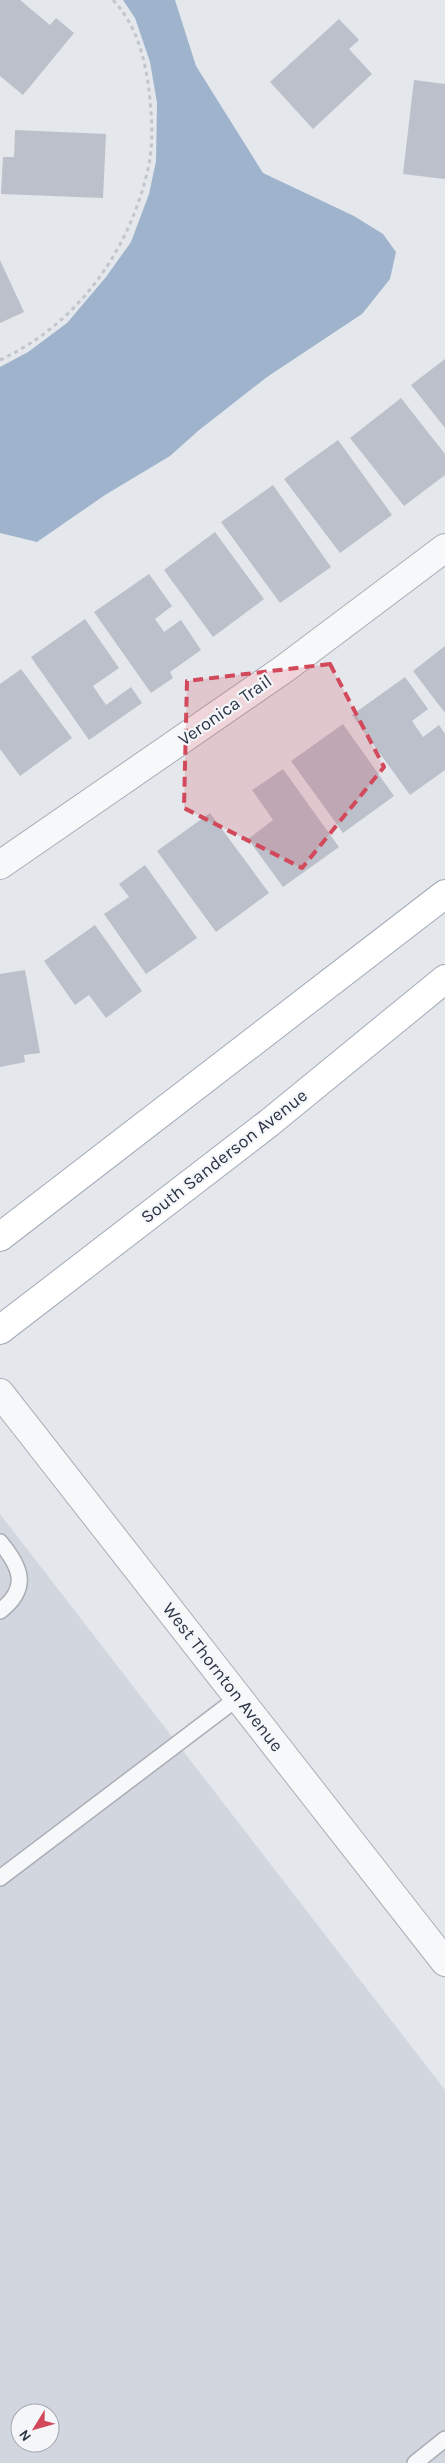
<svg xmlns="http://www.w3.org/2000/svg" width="445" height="2463" viewBox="0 0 445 2463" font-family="Karla,sans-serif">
  <rect width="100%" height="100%" fill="#e4e7ec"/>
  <!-- built -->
  <path fill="#d2d6de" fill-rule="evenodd" d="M0,1514L445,2090V2463H0ZM20,2413H50V2443H20Z"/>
  <!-- water -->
  <path fill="#9fb4cc" d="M123,0H175L196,66L263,173L354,216L383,234L396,252L390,279L362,314L267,377L198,431L170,456L105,495L37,542L0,533V367L28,352L67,323L106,277L131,242L149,194L156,161L157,103L150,62L135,18Z"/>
  <!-- building -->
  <path fill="#bbc0ca" d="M0,0H20L50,25L56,18L74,33L23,95L0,76Z
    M339,19L359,40L349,49L372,74L313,129L270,82Z
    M414,80L445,84V179L403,174Z
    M15,130L106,134L103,198L1,194L3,157H14Z
    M0,260L24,312L0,323Z
    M445,359V428L411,385Z
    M401,398L445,454V475L404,506L350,438Z
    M338,440L392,515L340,553L284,479Z
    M273,485L331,567L280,603L221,522Z
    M215,532L264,599L213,637L164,570Z
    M149,574L172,606L155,619L164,632L181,620L201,650L170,672L173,678L151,693L94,612Z
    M85,619L119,668L93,686L106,705L131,687L142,703L89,740L31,657Z
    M445,646V713L413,671Z
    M21,669L72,738L20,776L0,749V684Z
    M405,677L428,709L412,721L423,737L439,725L445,734V770L410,795L352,715Z
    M343,724L394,796L343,833L291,761Z
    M283,769L339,847L283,887L248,839L273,820L252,790Z
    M210,813L269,893L216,932L157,851Z
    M145,865L197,938L146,974L104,914L129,897L119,884Z
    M95,925L142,991L106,1018L89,995L75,1005L44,961Z
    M25,970L40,1053L24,1055L25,1062L0,1067V974Z"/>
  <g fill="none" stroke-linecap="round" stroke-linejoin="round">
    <!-- lane casing -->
    <g stroke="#a9aeb7" stroke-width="18">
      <path id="lane" d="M0,1542C21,1567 30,1588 0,1611
        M0,1878L239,1697
        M415,2463L445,2439"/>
    </g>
    <!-- street casing -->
    <g stroke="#a9aeb7" stroke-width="30">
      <path id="street" d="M0,865L284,669L445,548
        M0,1393L445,1962"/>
    </g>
    <!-- primary casing -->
    <g stroke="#a3abb8" stroke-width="30">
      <path id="primary" d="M0,1237L445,894
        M0,1330L269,1123L445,979"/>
    </g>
    <!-- path -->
    <path stroke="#c2c5cb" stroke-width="3" stroke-dasharray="4 4" stroke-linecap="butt" d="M0,360C76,325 128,253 147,173C154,147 152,117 149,90C145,58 136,24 113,0"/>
    <!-- lane -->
    <use href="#lane" stroke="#f7f8fa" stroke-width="15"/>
    <!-- street -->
    <use href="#street" stroke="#f7f8fa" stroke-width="28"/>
    <!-- primary -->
    <use href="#primary" stroke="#fff" stroke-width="28"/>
  </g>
  <!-- marked area -->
  <path fill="#d1495b" fill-opacity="0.2" stroke="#d1495b" stroke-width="4" stroke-dasharray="10 6" stroke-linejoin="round" d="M330,664L384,767L302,868L184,808L187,681Z"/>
  <g text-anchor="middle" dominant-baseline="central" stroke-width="4.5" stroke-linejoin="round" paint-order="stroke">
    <!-- street labels -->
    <g font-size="18" fill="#2b3445" stroke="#f4f6f9">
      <text transform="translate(225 710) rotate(-35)">Veronica Trail</text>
      <text transform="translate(224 1156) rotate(-38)">South Sanderson Avenue</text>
      <text transform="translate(223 1677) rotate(52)">West Thornton Avenue</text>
    </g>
  </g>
  <!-- north arrow -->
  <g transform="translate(35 2428) rotate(233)"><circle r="24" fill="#f4f6f9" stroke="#a4a8b1"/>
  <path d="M0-4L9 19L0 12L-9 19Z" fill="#d1495b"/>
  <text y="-8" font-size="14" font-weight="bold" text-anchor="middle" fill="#2b3445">N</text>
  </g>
</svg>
